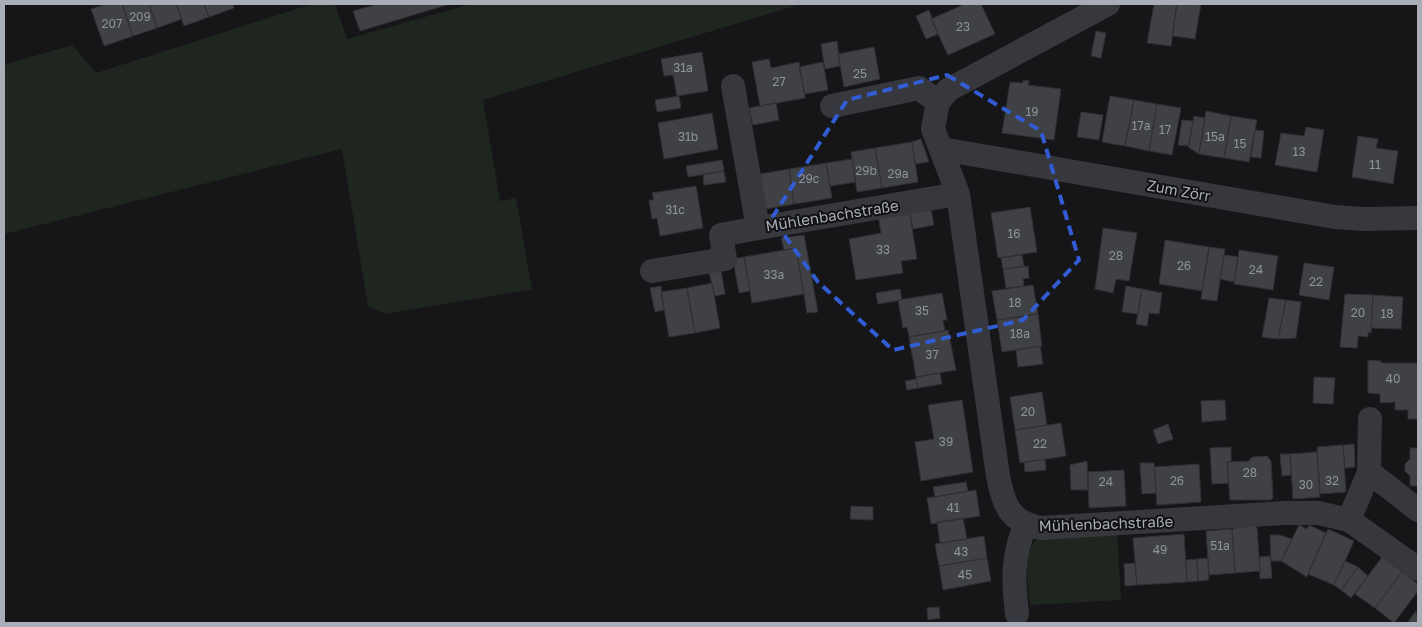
<svg xmlns="http://www.w3.org/2000/svg" width="1422" height="627" viewBox="0 0 1422 627" font-family="'Golos Text',sans-serif">
  <rect width="100%" height="100%" fill="#161618"/>
  <!-- green -->
  <path fill="#1e261f" d="M312,4H335L347,39L471,4H801L483,100L500,201L516,198L532,289L386,314L368,306L342,149L4,234V65L72,45L96,73Z
    M1117,531L1121,600L1030,605C1028,581 1022,555 1038,536Z"/>
  <!-- building -->
  <path fill="#404145" stroke="#303034" d="M107,4H122L133,36L104,46L91,9Z
    M122,4H149L157,28L133,36Z
    M149,4H176L182,19L157,28Z
    M176,4H204L209,17L184,26Z
    M204,4H233L234,8L209,17Z
    M378,4H450L360,31L353,11Z
    M965,4H981L995,34L948,55L931,19Z
    M1154,4H1177L1171,46L1147,43Z
    M1177,4H1201L1195,39L1172,36Z
    M929,10L938,34L926,39L916,16Z
    M1096,31L1106,33L1101,58L1091,56Z
    M837,41L840,66L825,69L821,44Z
    M874,47L880,79L844,87L838,54Z
    M702,52L708,91L677,96L673,75L664,76L661,59Z
    M769,59L771,68L799,62L805,98L760,106L752,62Z
    M823,62L828,90L805,94L799,67Z
    M1023,80L1029,81L1028,85L1061,89L1054,140L1002,133L1010,82L1023,83Z
    M679,96L681,108L657,112L655,100Z
    M1110,96L1134,100L1125,146L1102,142Z
    M1134,100L1157,104L1149,151L1125,146Z
    M776,103L779,120L753,125L749,108Z
    M1157,104L1181,108L1172,155L1149,151Z
    M1206,111L1231,116L1224,158L1199,154Z
    M1081,112L1103,115L1099,140L1077,137Z
    M712,113L718,149L664,159L658,123Z
    M1194,116L1205,118L1199,154L1188,147Z
    M1231,116L1257,120L1249,162L1224,158Z
    M1182,120L1193,121L1189,146L1178,145Z
    M1306,127L1324,130L1317,172L1275,165L1281,133L1304,136Z
    M1255,130L1264,131L1261,158L1251,157Z
    M1358,136L1378,139L1376,148L1398,151L1393,184L1352,177Z
    M921,139L929,162L915,164L912,142Z
    M912,142L918,182L882,188L875,148Z
    M875,148L882,188L857,192L851,152Z
    M852,159L856,182L830,186L826,163Z
    M722,160L724,171L688,177L686,166Z
    M826,163L832,198L794,204L789,169Z
    M789,169L794,204L766,209L760,174Z
    M724,171L726,182L704,185L703,174Z
    M696,186L703,228L660,236L657,218L652,219L649,200H654L652,193Z
    M930,205L934,225L913,229L909,209Z
    M1030,207L1037,252L998,258L991,213Z
    M909,209L917,259L901,261L903,273L856,280L849,239L881,233L878,215Z
    M1103,228L1137,233L1129,281L1116,279L1113,293L1095,289Z
    M804,235L818,312L807,313L796,248L784,250L781,238Z
    M1165,240L1209,247L1202,291L1159,284Z
    M1209,247L1225,249L1217,301L1201,299Z
    M796,248L804,294L752,303L744,257Z
    M1239,250L1278,256L1273,290L1234,284Z
    M1022,255L1024,266L1003,269L1001,258Z
    M1224,255L1238,257L1234,282L1220,279Z
    M744,257L750,291L739,293L733,259Z
    M1304,263L1334,267L1329,300L1299,295Z
    M1028,266L1029,278L1023,279L1024,286L1006,288L1003,269Z
    M721,270L725,294L715,296L709,272Z
    M712,283L720,328L695,333L687,288Z
    M1033,285L1038,314L997,320L992,291Z
    M661,286L664,310L655,312L650,288Z
    M1126,286L1142,289L1138,314L1122,312Z
    M687,288L695,333L669,337L661,292Z
    M900,289L902,300L878,304L876,293Z
    M1142,289L1162,293L1159,314L1149,313L1147,326L1136,324Z
    M942,293L947,320H943L945,331L909,337L907,327L903,328L898,300Z
    M1345,294L1373,295L1371,333L1368,332V337L1358,336L1357,348L1340,347Z
    M1373,295L1403,297L1401,329L1371,328Z
    M1269,298L1286,300L1278,339L1262,337Z
    M1286,300L1301,302L1296,338L1278,339Z
    M1038,314L1042,346L1002,352L997,320Z
    M948,330L956,370L916,377L909,337Z
    M1040,346L1043,364L1018,367L1016,350Z
    M1368,360L1381,361V363H1418V419H1408V410H1395V402L1380,403V394L1368,393Z
    M940,373L942,384L918,388L916,377Z
    M1314,377L1335,378L1333,404L1313,403Z
    M916,379L918,388L907,390L905,381Z
    M1042,392L1047,425L1015,430L1010,397Z
    M962,400L973,472L921,481L915,442L934,439L928,405Z
    M1225,400L1226,420L1202,422L1201,401Z
    M1061,423L1066,456L1020,463L1015,430Z
    M1168,424L1173,439L1158,444L1153,430Z
    M1354,444L1355,467L1345,468L1343,445Z
    M1343,445L1346,492L1320,494L1317,447Z
    M1231,447V462H1227L1229,483L1212,484L1210,448Z
    M1410,448H1418V486H1410V476L1405,471V464L1410,459Z
    M1317,452L1320,497L1293,499L1290,454Z
    M1280,454H1290L1291,475L1282,476Z
    M1267,456L1271,461L1273,497L1271,500H1230L1227,462L1249,461L1252,457Z
    M1045,459L1046,470L1025,472L1024,462Z
    M1087,461L1088,490H1071L1070,465Z
    M1140,463H1154L1156,493L1142,494Z
    M1199,464L1201,502L1157,505L1154,467Z
    M1124,470L1126,506L1089,508L1088,472Z
    M966,482L968,491L935,497L933,487Z
    M976,490L980,516L931,524L927,498Z
    M851,506L873,507V520L850,519Z
    M963,518L967,539L940,543L937,522Z
    M1253,524L1257,528L1260,571L1235,573L1232,529Z
    M1299,525L1307,529L1309,525L1326,533L1307,577L1281,561Z
    M1232,529L1235,573L1209,575L1206,531Z
    M1328,529L1354,541L1334,585L1308,574Z
    M1184,534L1187,582L1137,585L1133,538Z
    M1270,535H1280L1292,539L1281,561H1271Z
    M984,536L987,558L939,566L935,544Z
    M1270,556L1272,578L1260,579L1259,557Z
    M1382,557L1402,572L1375,608L1355,594Z
    M987,558L991,581L943,590L939,566Z
    M1208,558L1209,580L1198,581L1197,559Z
    M1197,559L1198,581L1187,582L1186,560Z
    M1345,561L1358,567L1341,590L1334,585Z
    M1135,563L1137,585L1125,586L1124,564Z
    M1358,567L1368,576L1351,598L1341,590Z
    M1402,572L1418,584V591L1394,623L1375,608Z
    M939,607L940,618L928,620L927,608Z
    M1416,611L1418,623H1407Z"/>
  <g fill="none" stroke-linecap="round" stroke-linejoin="round">
    <!-- minor -->
    <path stroke="#37383d" stroke-width="24" d="M1108,4L948,90L938,102L933,129L958,194L998,476C1004,505 1009,522 1041,528L1285,513H1318L1349,520L1418,569
      M733,86L758,228L958,194
      M832,106L919,88L938,102
      M941,149L1335,217L1364,219L1418,218
      M652,271L725,259L721,235L758,228
      M1369,472L1418,510
      M1349,520L1369,472L1370,419
      M1017,614C1013,578 1012,560 1025,525"/>
  </g>
  <!-- marked area -->
  <path fill="none" stroke="#325cd3" stroke-width="4" stroke-dasharray="10 6" stroke-linejoin="round" d="M947,75L1041,131L1079,260L1023,320L893,350L818,282L772,218L847,100Z"/>
  <g text-anchor="middle" dominant-baseline="central" stroke-width="4" stroke-linejoin="round" paint-order="stroke">
    <!-- number labels -->
    <g font-size="12" fill="#8e929b">
      <text x="140" y="16">209</text>
      <text x="112" y="23">207</text>
      <text x="963" y="26">23</text>
      <text x="683" y="67">31a</text>
      <text x="860" y="73">25</text>
      <text x="779" y="81">27</text>
      <text x="1032" y="111">19</text>
      <text x="1141" y="125">17a</text>
      <text x="1165" y="129">17</text>
      <text x="688" y="136">31b</text>
      <text x="1215" y="136">15a</text>
      <text x="1240" y="143">15</text>
      <text x="1299" y="151">13</text>
      <text x="1375" y="164">11</text>
      <text x="866" y="170">29b</text>
      <text x="898" y="173">29a</text>
      <text x="809" y="178">29c</text>
      <text x="675" y="209">31c</text>
      <text x="1014" y="233">16</text>
      <text x="883" y="249">33</text>
      <text x="1116" y="255">28</text>
      <text x="1184" y="265">26</text>
      <text x="1256" y="269">24</text>
      <text x="774" y="274">33a</text>
      <text x="1316" y="281">22</text>
      <text x="1015" y="302">18</text>
      <text x="922" y="310">35</text>
      <text x="1358" y="312">20</text>
      <text x="1387" y="313">18</text>
      <text x="1020" y="333">18a</text>
      <text x="932" y="354">37</text>
      <text x="1393" y="378">40</text>
      <text x="1028" y="411">20</text>
      <text x="946" y="441">39</text>
      <text x="1040" y="443">22</text>
      <text x="1250" y="472">28</text>
      <text x="1177" y="480">26</text>
      <text x="1332" y="480">32</text>
      <text x="1106" y="481">24</text>
      <text x="1306" y="484">30</text>
      <text x="953" y="507">41</text>
      <text x="1220" y="545">51a</text>
      <text x="1160" y="549">49</text>
      <text x="961" y="551">43</text>
      <text x="965" y="574">45</text>
    </g>
    <!-- street labels -->
    <g font-size="15" fill="#a8adb8" stroke="#111113">
      <text transform="translate(1179 190) rotate(10)">Zum Zörr</text>
      <text transform="translate(832 215) rotate(-9)">Mühlenbachstraße</text>
      <text transform="translate(1106 523) rotate(-2)">Mühlenbachstraße</text>
    </g>
  </g>
  <!-- border -->
  <rect width="1422" height="627" fill="none" stroke="#a8adb8" stroke-width="10"/>
</svg>
